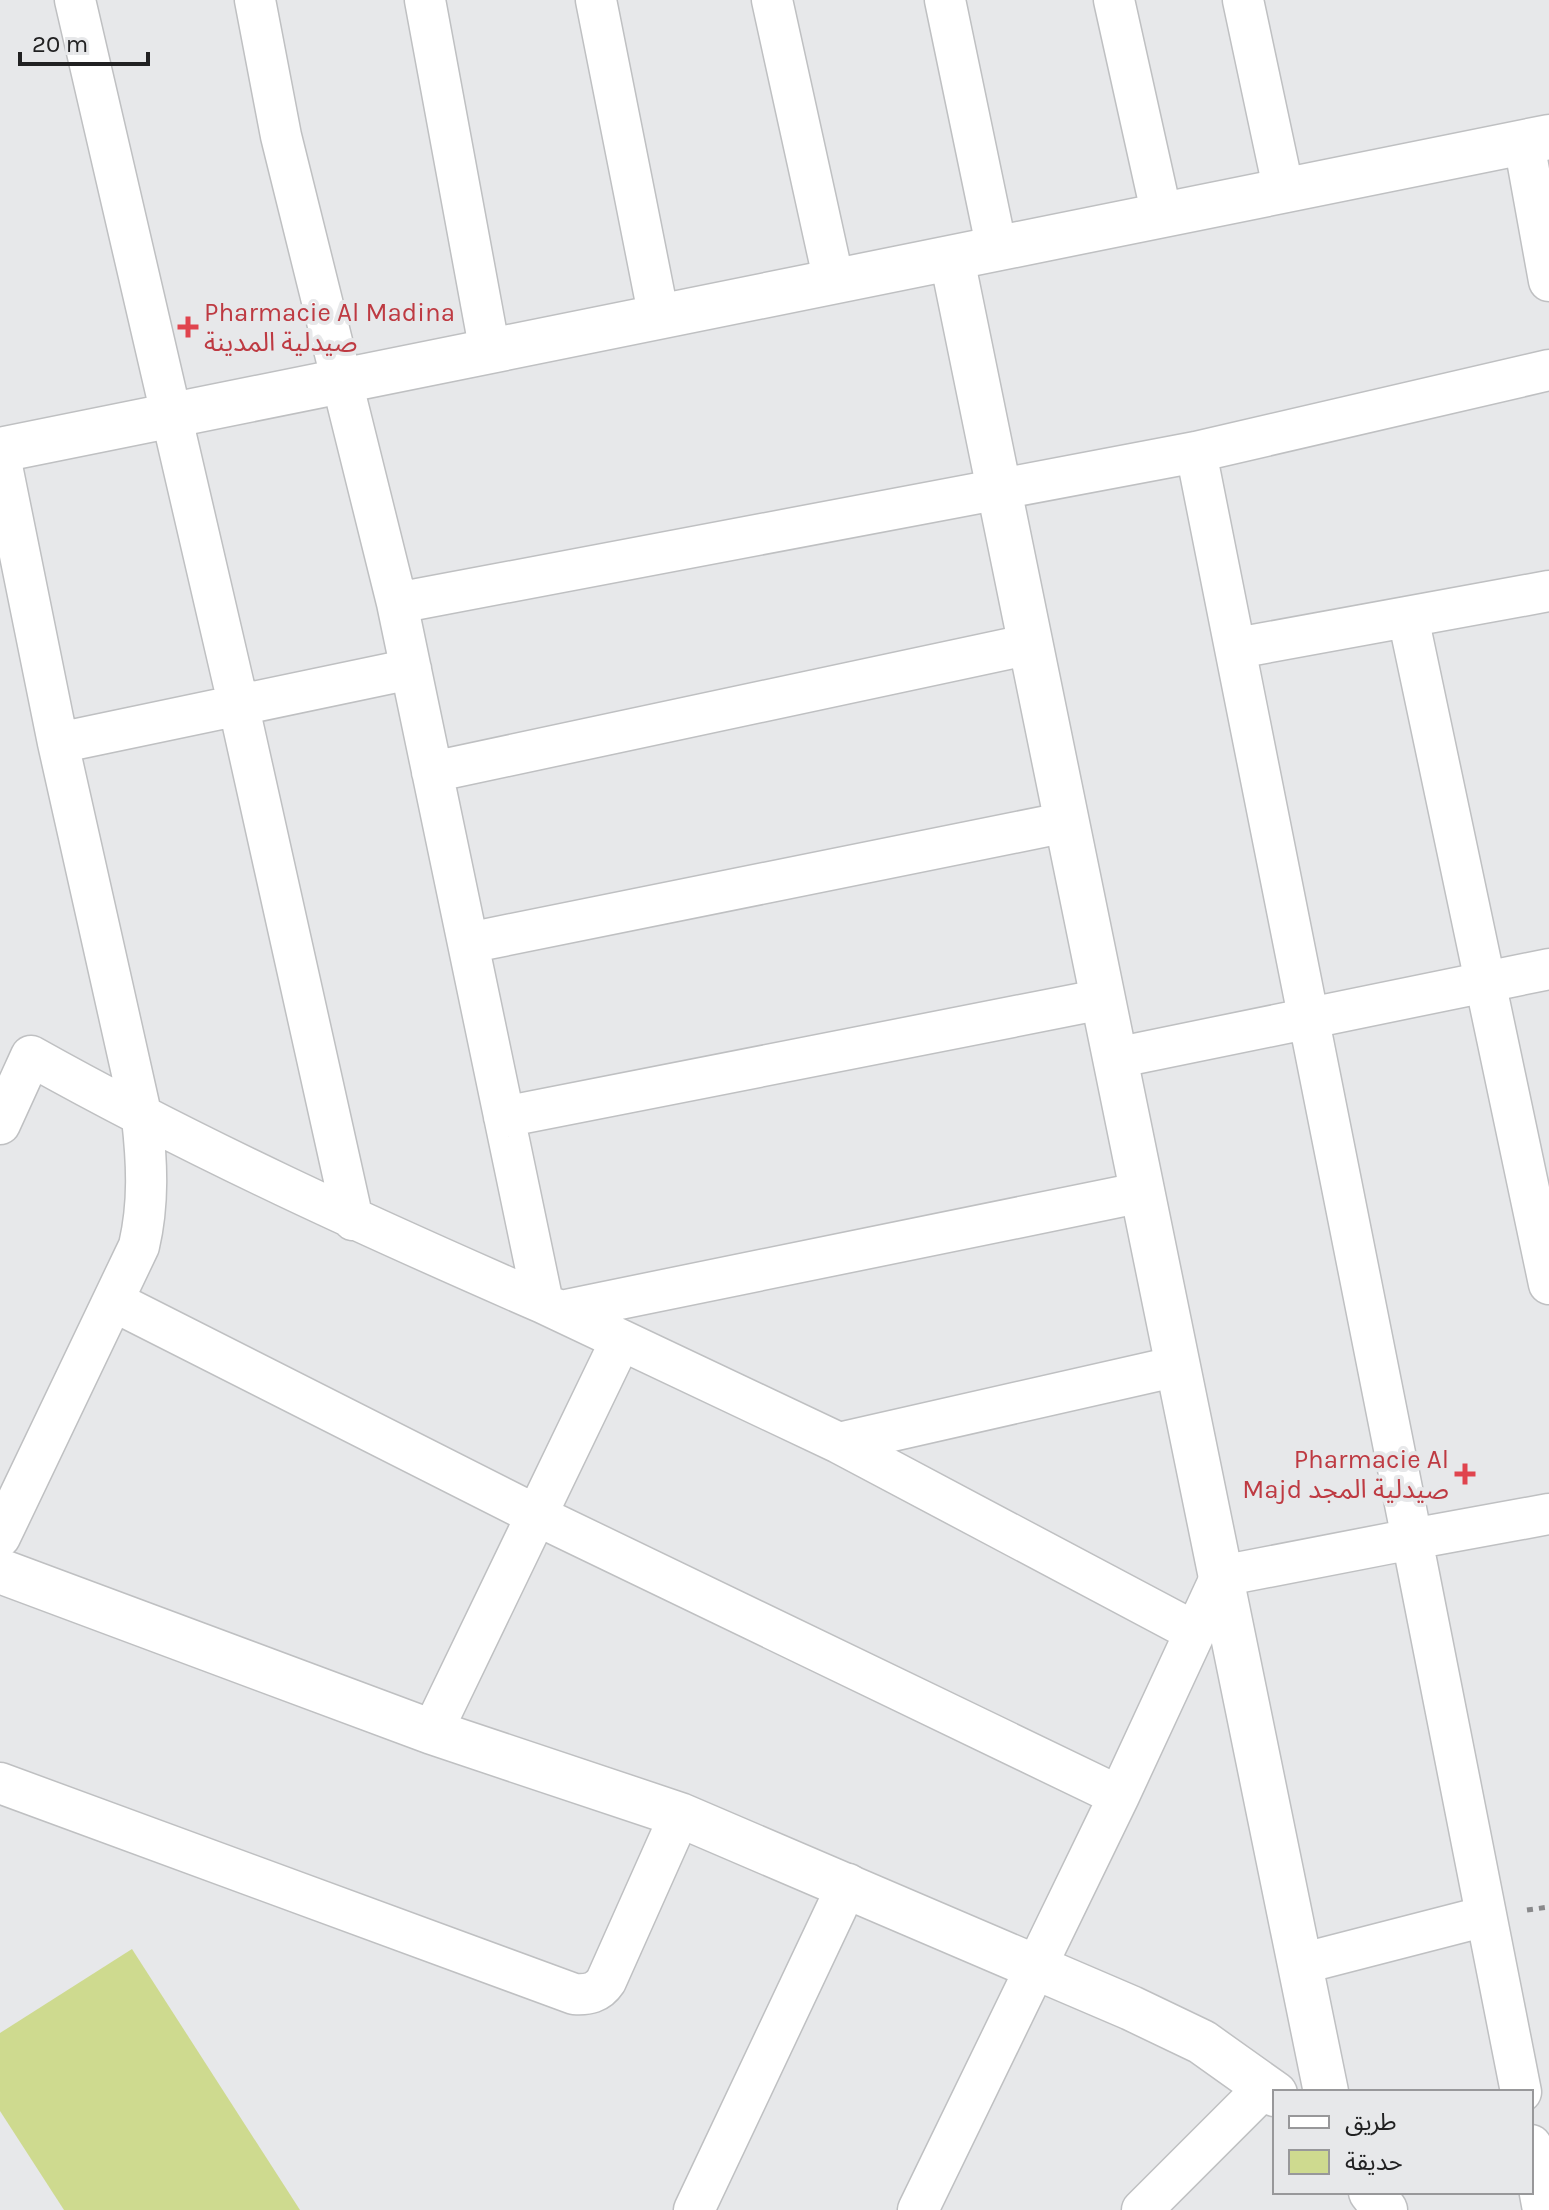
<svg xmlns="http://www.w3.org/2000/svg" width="1549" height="2210" viewBox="0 0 1549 2210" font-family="Karla,'Noto Sans Arabic',sans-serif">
  <rect width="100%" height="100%" fill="#e7e8ea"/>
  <!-- green -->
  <path fill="#ceda8f" d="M132,1949L300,2210H64L0,2111V2033Z"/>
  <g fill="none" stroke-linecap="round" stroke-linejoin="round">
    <!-- street casing -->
    <g stroke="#bfc0c2" stroke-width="43">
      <path id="street" d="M75,0L238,703L353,1220
        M255,0L281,136L397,603L1196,452L1549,370
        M425,0L490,352
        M596,0L659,318
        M772,0L834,282
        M945,0L997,250
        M1114,0L1162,216
        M1243,0L1284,192
        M1524,143L1549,281
        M0,456L58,743L142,1118C147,1162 149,1203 139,1246L0,1537
        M397,603L543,1303L839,1443L1195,1632
        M1408,617L1549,1284
        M1237,648L1549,591
        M58,743L411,669
        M432,772L1031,644
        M468,943L1067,822
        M1115,1058L1549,969
        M504,1117L1103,999
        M0,1124L31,1056C197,1149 369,1227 543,1303
        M113,1301L536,1515L1119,1796
        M561,1311L1143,1192
        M839,1443L1178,1366
        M432,1732L620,1342
        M0,1783L574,1994C588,1995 598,1993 606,1981L680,1815
        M1300,1964L1486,1916
        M1521,2092L1412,1539L1549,1514
        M1531,2145L1543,2210
        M694,2210L848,1884
        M918,2210L1119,1796L1221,1576L1412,1539L1196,452
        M1142,2210L1266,2086"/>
    </g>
    <!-- secondary casing -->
    <g stroke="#bfc0c2" stroke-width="47">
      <path id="secondary" d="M952,259L1326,2092
        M0,450L1549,137
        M0,1571L432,1732L680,1815L1131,2008L1202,2042L1275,2094
        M1371,2192L1385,2210"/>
    </g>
    <!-- path -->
    <path stroke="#89898b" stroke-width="5" stroke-dasharray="6 6" stroke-linecap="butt" d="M1527,1910L1549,1907"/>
    <!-- street -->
    <use href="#street" stroke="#fff" stroke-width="40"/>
    <!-- secondary -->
    <use href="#secondary" stroke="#fff" stroke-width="44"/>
  </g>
  <!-- markers -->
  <g fill="#e0444e" stroke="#e7e8ea" stroke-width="3">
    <path d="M184 315h8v8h8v8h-8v8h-8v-8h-8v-8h8z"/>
    <path d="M1461 1462h8v8h8v8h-8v8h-8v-8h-8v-8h8z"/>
  </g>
  <g text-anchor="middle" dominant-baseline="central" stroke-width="8" stroke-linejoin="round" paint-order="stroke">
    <!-- health labels -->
    <g font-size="26" fill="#be3a42" stroke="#e7e8ea" text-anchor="start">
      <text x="204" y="312">Pharmacie Al Madina<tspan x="204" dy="30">صيدلية المدينة</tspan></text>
      <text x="1449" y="1459" text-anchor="end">Pharmacie Al<tspan x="1449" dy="30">Majd صيدلية المجد</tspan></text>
    </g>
  </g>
  <!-- legend -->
  <rect x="1273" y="2090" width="260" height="104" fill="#e7e8ea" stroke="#98989a" stroke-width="2"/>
  <rect x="1289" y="2116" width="40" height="12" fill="#ffffff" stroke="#98989a" stroke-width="2"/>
  <text x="1345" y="2130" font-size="24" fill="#212122">طريق</text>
  <rect x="1289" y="2150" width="40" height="24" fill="#ceda8f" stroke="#98989a" stroke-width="2"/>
  <text x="1345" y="2170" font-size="24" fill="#212122">حديقة</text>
  <!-- scale -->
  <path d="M20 52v12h128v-12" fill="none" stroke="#212122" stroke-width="4"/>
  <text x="32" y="52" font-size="24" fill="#212122" stroke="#e7e8ea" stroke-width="6" paint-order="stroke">20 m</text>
</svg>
